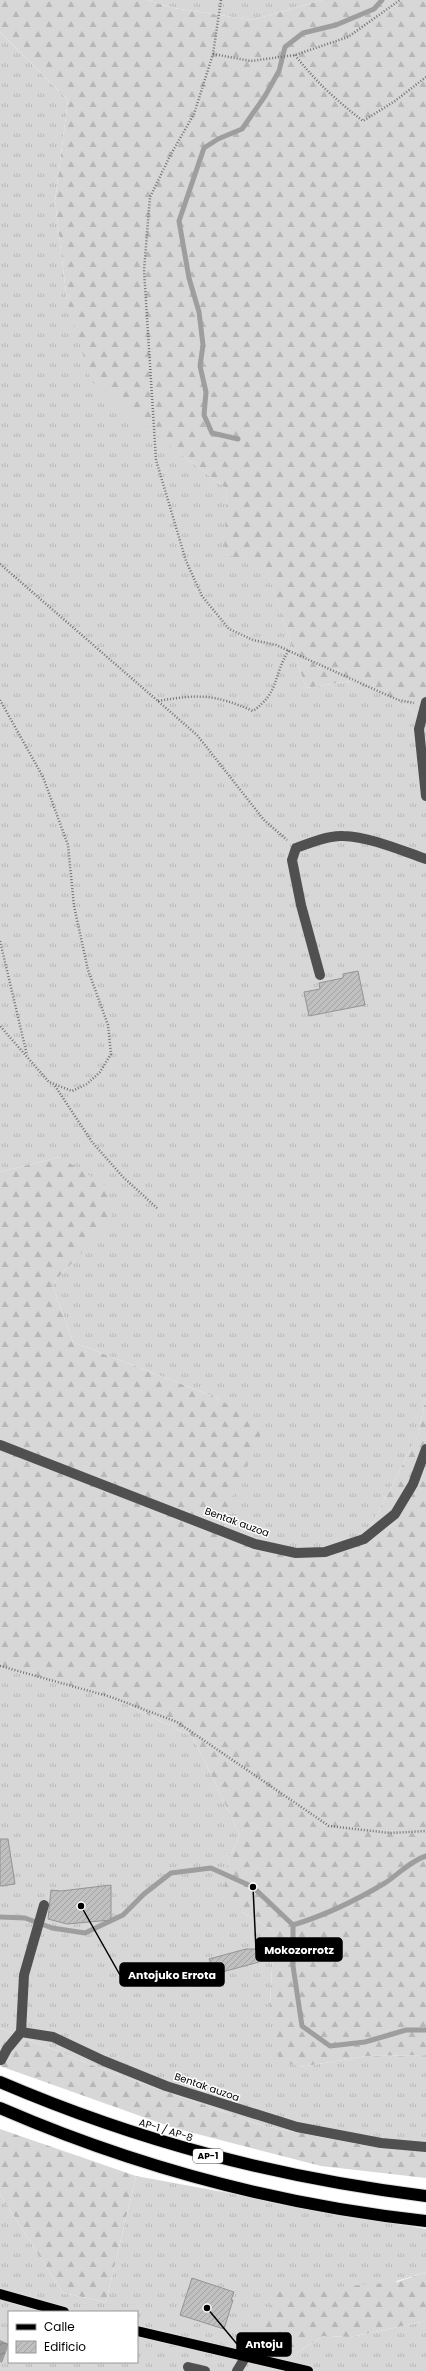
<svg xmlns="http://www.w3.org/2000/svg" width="426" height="2371" viewBox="0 0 426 2371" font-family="Poppins,sans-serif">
  <defs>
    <pattern id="grass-tufts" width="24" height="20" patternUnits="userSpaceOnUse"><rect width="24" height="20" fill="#d7d7d7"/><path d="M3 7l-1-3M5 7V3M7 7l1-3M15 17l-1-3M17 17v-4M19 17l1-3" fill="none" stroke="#b7b7b7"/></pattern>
    <pattern id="forest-firs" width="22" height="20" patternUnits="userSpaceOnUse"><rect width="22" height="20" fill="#d7d7d7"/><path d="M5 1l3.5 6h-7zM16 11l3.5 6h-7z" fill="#b7b7b7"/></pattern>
    <pattern id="water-waves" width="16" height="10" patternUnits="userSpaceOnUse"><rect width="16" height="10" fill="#9e9e9e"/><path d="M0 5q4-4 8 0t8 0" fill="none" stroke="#868686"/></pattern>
    <pattern id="building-hatch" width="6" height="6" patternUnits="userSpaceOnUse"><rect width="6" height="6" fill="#c0c0c0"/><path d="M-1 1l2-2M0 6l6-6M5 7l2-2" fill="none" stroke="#a3a3a3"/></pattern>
  </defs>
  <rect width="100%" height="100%" fill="#fff"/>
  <!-- grass -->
  <path fill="url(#grass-tufts)" fill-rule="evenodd" d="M147,0H322L252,20L174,8Z
    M0,32L68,100L55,201L67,301L178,452L227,489L225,554L265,564L306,688L357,680L410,708L426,728V1397L418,1435L364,1539L296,1553L217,1529L220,1399L73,1342L52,1284L111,1221L60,1157L0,1172Z
    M0,1667L111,1697L193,1737L240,1835L228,1861L242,1912L274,1931L270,2005L300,2067L367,2056L426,2055V2151L369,2146L264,2126L94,2066L0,2028Z
    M136,2176L426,2229V2272L397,2281L293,2355L323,2336L351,2337L426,2321V2371H0V2194L63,2293L106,2302ZM9,2312H137V2362H9Z"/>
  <!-- forest -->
  <path fill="url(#forest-firs)" d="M0,0H147L174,8L252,20L322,0H426V728L410,708L357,680L306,688L265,565L224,554L227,489L178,452L91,381L67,301L55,201L68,100L0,32Z
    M60,1157L106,1186L112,1221L52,1284L73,1342L220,1399L262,1431L218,1529L296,1553L364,1539L418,1435L426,1397V2055L367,2056L300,2067L279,2060L270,2005L274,1931L242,1912L223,1897L228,1861L240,1835L193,1737L111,1697L0,1667V1172Z
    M0,2028L94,2066L264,2126L369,2146L426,2151V2178L321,2166L174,2128L0,2066Z
    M0,2129L136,2176L106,2302L63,2293L0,2194Z
    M426,2272V2321L351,2337L323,2336L293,2355L264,2326L275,2292L397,2282Z"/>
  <!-- water -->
  <path fill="url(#water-waves)" d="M0,2340L9,2344L2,2363L0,2362Z"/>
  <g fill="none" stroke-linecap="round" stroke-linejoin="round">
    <!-- stream -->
    <path stroke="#9e9e9e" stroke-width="5" d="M238,439L212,433L204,415L206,392L200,366L203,345L199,312L189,278L179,221L204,148L218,139L242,129L265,96L279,71L285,47L303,33L336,25L374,9L382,0
      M0,1917L25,1918L52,1928L85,1933L123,1915L144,1894L171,1873L211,1868L253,1887L293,1925V1966L302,2026L330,2046L365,2042L406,2030H426
      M293,1925C326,1915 355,1901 385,1883C399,1874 410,1861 426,1856"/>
  </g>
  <!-- building -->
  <path fill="url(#building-hatch)" stroke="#949494" d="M358,971L365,1005L309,1016L304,992L320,989L319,983L343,978V974Z
    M0,1839H8L15,1884L0,1886Z
    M111,1885V1920L67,1924L48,1919L51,1890L61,1891Z
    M246,1949H255L259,1962L215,1974L209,1959Z
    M192,2278L234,2292L231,2300H233L224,2329L180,2315Z"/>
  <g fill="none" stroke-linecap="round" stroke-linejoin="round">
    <!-- major casing -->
    <g stroke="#dbdbdb" stroke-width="12">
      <path id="major" d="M0,2294L64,2312
        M137,2331L308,2371"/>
    </g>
    <!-- highway casing -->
    <g stroke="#dbdbdb" stroke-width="14">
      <path id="highway" d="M0,2082C140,2142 275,2177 426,2196
        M0,2108C136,2167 279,2205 426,2221"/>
    </g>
    <!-- path -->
    <path stroke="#727272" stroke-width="2.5" stroke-dasharray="1 2" stroke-linecap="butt" d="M221,0L213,54L194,114L171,154L150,197L144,270L156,460L186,561L202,596L229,629L253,640L276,645L398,700L414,703
      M213,54L251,61L295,55L348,37L400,0
      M295,55C315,81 337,101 363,121L395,101L426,77
      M0,564L197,735L264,820L287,840
      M0,700L43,777L68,845L74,906L88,970L108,1025L111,1054L100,1072L87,1084L72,1091L49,1082L0,1026
      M158,701C199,694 214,694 253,711C280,692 273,675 289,650
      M0,941L27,1055
      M55,1086L92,1142L123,1177L157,1208
      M0,1666L111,1697L177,1722L329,1826L390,1833L426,1831"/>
    <!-- minor -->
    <path stroke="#505050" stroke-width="10" d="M426,702L419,729L426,796
      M320,975L301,905L292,860L296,848C309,843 329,835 343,836C371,837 400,850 426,859
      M0,1445L255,1544L296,1553L325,1552L364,1539L395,1514L413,1484L426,1449
      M21,2032L24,1975L44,1905
      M1,2060L7,2049L21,2032L53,2037L104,2061L166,2086L297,2127L381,2143L426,2147
      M188,2367L205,2371
      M237,2371L246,2356"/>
    <!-- major -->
    <use href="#major" stroke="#000" stroke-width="10"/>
    <!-- highway -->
    <use href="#highway" stroke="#000" stroke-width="12"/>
  </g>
  <g text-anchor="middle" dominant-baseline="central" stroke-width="3" stroke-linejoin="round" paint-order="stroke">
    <!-- shield labels -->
    <rect fill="#fff" stroke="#4c4c4c" stroke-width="1" x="193" y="2149" width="30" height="14" rx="3"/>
    <g font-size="9" font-weight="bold" fill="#000">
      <text x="208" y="2156">AP-1</text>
    </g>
    <!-- street labels -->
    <g font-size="10" fill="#000" stroke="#fff">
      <text transform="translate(237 1522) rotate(20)">Bentak auzoa</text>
      <text transform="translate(207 2087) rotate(19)">Bentak auzoa</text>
      <text transform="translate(166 2130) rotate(17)">AP-1 / AP-8</text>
    </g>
  </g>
  <!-- callouts -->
  <path fill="none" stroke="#000" stroke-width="1.5" d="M253 1887L256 1950M81 1906L120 1975M207 2308L237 2344"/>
  <g fill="#000" stroke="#fff" stroke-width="1.5">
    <circle cx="253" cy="1887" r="4"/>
    <circle cx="81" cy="1906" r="4"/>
    <circle cx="207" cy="2308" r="4"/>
  </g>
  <g fill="#000" stroke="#000" stroke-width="1.5">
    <rect x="256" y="1938" width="86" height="23" rx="4"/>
    <rect x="120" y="1963" width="104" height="23" rx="4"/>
    <rect x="237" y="2333" width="54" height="23" rx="4"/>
  </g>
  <g font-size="11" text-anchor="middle" font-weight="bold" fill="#fff">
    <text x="299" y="1954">Mokozorrotz</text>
    <text x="172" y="1979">Antojuko Errota</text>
    <text x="264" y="2348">Antoju</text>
  </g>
  <!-- legend -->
  <rect x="8" y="2311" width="130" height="52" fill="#ffffff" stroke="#999999"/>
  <rect x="16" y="2324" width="20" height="6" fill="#000000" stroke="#999999"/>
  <text x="44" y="2331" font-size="12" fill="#000000">Calle</text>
  <rect x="16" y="2341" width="20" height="12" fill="url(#building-hatch)" stroke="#999999"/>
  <text x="44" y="2351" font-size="12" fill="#000000">Edificio</text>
</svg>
